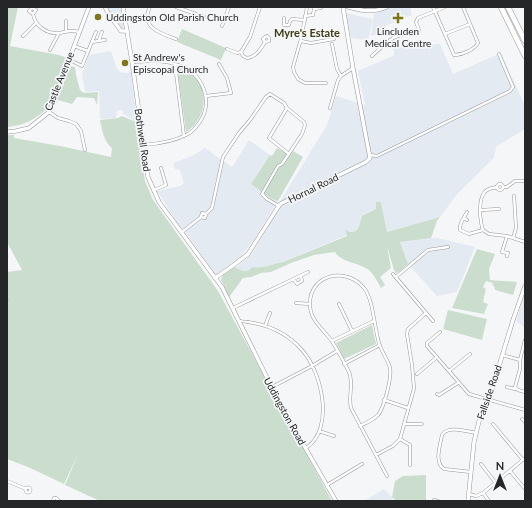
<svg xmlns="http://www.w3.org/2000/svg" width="532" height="508" viewBox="0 0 532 508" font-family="Lato,sans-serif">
  <rect width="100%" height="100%" fill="#f5f6f8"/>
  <!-- built -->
  <path fill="#e4eaf2" d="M107,7H121L124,27L122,29Z
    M391,7H410L412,15L385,26L387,30L372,36L371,34L374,14Z
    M345,13L373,19L368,40L351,38Z
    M440,44L453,74L501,53L525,106V129L496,147L494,158L458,193L440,217L387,232L381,202H376V209L362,216L359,227L354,232L345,231L347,235L263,270L241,271L235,268L251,255L266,231L281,200L327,125L336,96L365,105L358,71L395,55L393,48Z
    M111,51L116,67L120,72L125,73L131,72L137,122L123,114V110L117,111L116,118L100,119L99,91L85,92L82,74L89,55Z
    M249,140L270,155L251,184L270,198L278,201L251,244L239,258L216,275L183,229L178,224L157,191L180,186L184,183L180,170L175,169L173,163L192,156L205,148L232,167Z
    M431,238H437L475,247L457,292L437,296L408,264L400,242Z
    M525,293V328L516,321Z
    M384,489L394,499L390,501H364Z"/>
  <!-- green -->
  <path fill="#cbdece" d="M7,7H18L10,46L59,55L67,58C62,70 56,98 48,107C38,119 22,126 7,127Z
    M182,29L226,48L221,60L177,42Z
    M70,66L75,67L76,75L80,90L84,93L98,92L97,105L94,98L77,97L72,104L58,100L54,108Z
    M177,66C210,73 212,116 186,132Z
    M122,116L136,122L139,139H137V142L139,143L145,181L153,200L218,291L332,501H100L65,485L79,452L64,484L28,467L7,459V272L22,270L7,242V135H14V138L60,146L111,157L112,148C104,142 102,130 100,120L118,118Z
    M277,148L290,155L293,151L303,157L278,201L270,198L251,184L270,155L272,156Z
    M376,202H381L387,232L440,217L437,221L431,238L400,242L408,264L399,272L396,273L394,270L387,246L391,268L380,277L385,285L381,288C377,281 373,272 366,268C355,262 341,262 335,252L314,255L291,263L271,272L261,273L251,277L243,278L229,297L221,279L223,275L235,267C242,272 246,273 253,267C264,269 272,264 283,262L347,236L345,230C358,236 359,227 362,216L376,209Z
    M477,249L495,254L489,269L490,280L517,282L513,295L495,290L494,286L492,285L493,283L486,281L483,287L486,289L483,302L488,304L484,314L452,308Z
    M448,310L487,319L482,340L443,329Z
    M372,325L376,344L344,359L336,343Z
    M426,475V501H397L392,497L395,481L403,476Z"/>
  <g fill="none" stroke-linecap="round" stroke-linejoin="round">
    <!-- stream -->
    <path stroke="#779698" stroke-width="1" d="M7,301L8,300"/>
    <!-- pedestrian casing -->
    <g stroke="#969799" stroke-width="3">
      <path id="pedestrian" d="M240,321L248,322"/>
    </g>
    <!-- minor casing -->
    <g stroke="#969799" stroke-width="3.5">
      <path id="minor" d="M150,7C139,27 162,34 176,39
        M176,7L204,17
        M260,7L250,37L241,52L243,56L247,58C256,57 260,50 265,42L269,41V38L267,36L265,37L263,39L265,42
        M307,7L301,39L293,67L294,72L298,79L305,83H326
        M433,7L454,55C462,55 474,50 478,43L463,7
        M33,14L29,11L32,8L36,10L33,14C35,25 45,33 56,33C67,33 67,29 79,32
        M305,16L313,15L314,9L321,8
        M284,18V25H289L290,21L292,19L305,20
        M222,26L229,7
        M66,30V21
        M445,34L470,24
        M23,36L36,23
        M99,40L102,32
        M301,41L311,43L334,39
        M92,42L105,40
        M332,44L337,69L341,76L353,68
        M74,46L88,51
        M227,49L237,53L241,52
        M50,50L59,33
        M372,56C390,39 392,35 417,32L419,30L416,22L418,18L445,7
        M74,62L82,66L96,32
        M132,62C149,61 167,59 183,67C205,77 213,104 199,123C196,127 192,132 188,134C175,141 158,144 143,145
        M175,64L184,136
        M206,96L231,93L227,78L219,64
        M287,108L269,138L289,154
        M330,108L338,80L341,76
        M49,112L58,118L69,121L76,124L81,131L85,150
        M370,155L377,156L510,91L513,87L499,54
        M497 187a3 3 0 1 1 6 0a3 3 0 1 1-6 0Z
        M497,187C494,188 490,188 487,190C477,196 480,221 483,230L489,234L507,236L525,242
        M503,187H507L515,181H525
        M154,190L166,185L161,168
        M481,210L499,209
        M467,212C464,218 459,223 460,230L469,234L483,230
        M206,214L212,208L223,157L239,133L250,120L266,97L270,94L284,103L287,108L304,122L305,125L302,134L282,164L278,166L262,194L267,199L279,206
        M464,218L467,220
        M182,232L201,217L205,218L206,214L202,213L201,217
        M513,238L516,228L514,196
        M507,256L508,253L502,252L507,236
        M393,274L433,321
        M396,277L428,250L448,247
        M294,280L297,284L302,281L301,276
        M296,303L310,304
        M339,304L352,331
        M233,308L308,272
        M248,322C269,325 288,334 302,350C322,372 335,429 306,448
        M265,326L270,313
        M440,332L427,343V346L469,394L525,410
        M332,341L374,321
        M502,355L520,360V369L515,387L518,390L525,392
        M520,360L525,340
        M344,364L380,345
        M449,371L470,354
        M417,374L437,357
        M272,387L312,366L337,351
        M507,387L515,389
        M437,394L439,395L458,383
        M384,400L408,408
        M522,419L525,422
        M405,424H422
        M493,424L523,460
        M360,426C366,423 373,420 378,415C384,408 392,377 390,368C388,360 383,354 380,346C378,341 377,334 376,329C373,316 372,298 364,288C346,266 309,274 310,305C310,320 323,329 331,340C336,347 345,364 349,372C354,384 348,396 351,408L387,476
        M319,431L334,436
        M400,439L410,445V465
        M376,455L393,446L400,439L413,392L414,388L412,365L407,334L408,329L426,313
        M481,464L495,482
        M510,471L525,489
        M471,472L444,469C434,462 440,446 442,435C447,425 466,431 476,433
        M7,481L26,489
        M327,485L362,464
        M25.5 490a2.5 2.5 0 1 1 5 0a2.5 2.5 0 1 1-5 0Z
        M483,493L489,501
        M469,494L476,496L483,493L525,458
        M434,500L438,501
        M53,501L54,498H56L59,501"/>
    </g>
    <!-- tertiary casing -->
    <g stroke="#969799" stroke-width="4.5">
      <path id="tertiary" d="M105,7L108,13L121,31H127
        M7,132L16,131L29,128L49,112L89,7
        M215,278L231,267L248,254L280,204L366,162L370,158L353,68L343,7
        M468,501L474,442L480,417L489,399L513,320L525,286"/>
    </g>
    <!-- secondary casing -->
    <g stroke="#969799" stroke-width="4.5">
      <path id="secondary" d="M123,7L132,62L148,177L159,202L222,287L280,404L336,501
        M348,7C364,11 372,13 387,7"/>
    </g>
    <!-- motorway casing -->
    <g stroke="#969799" stroke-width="6">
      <path id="motorway" d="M501,7L525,56
        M508,7L525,41"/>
    </g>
    <!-- pedestrian -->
    <use href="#pedestrian" stroke="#fff" stroke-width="2"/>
    <!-- minor -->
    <use href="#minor" stroke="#fff" stroke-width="2.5"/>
    <!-- tertiary -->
    <use href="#tertiary" stroke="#fff" stroke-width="3.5"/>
    <!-- secondary -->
    <use href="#secondary" stroke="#fff" stroke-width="3.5"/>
    <!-- motorway -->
    <use href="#motorway" stroke="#fff" stroke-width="5"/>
  </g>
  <!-- markers -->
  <g fill="#7d761b" stroke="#f5f6f8" stroke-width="1.5">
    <circle cx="98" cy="17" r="4"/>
    <path d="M396 12h4v4h4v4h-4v4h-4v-4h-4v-4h4z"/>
    <circle cx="125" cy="63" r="4"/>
  </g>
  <g text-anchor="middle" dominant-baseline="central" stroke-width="3.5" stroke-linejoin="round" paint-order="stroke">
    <!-- poi labels -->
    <g font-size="10" fill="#252627" stroke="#f5f6f8" text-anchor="start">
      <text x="106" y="17">Uddingston Old Parish Church</text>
      <text x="398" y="31" text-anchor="middle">Lincluden<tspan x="398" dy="12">Medical Centre</tspan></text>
      <text x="133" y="57">St Andrew's<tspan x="133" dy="12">Episcopal Church</tspan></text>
    </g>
    <!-- street labels -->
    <g font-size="10" fill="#252627" stroke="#f5f6f8">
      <text transform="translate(59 81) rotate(-68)">Castle Avenue</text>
      <text transform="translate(143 140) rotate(82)">Bothwell Road</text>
      <text transform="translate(313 188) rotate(-26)">Hornal Road</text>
      <text transform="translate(489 392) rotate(-71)">Fallside Road</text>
      <text transform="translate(285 411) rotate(61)">Uddingston Road</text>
    </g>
    <!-- neighbourhood labels -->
    <g font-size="11" font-weight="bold" fill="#3e3c12" stroke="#f5f6f8">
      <text x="307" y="32">Myre's Estate</text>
    </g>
  </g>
  <!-- border -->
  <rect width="532" height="508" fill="none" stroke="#252627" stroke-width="16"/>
  <!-- north arrow -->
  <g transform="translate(500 476)" stroke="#f5f6f8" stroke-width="3" paint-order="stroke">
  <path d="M0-3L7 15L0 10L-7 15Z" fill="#252627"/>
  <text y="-6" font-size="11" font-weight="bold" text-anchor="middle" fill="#252627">N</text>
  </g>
</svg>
